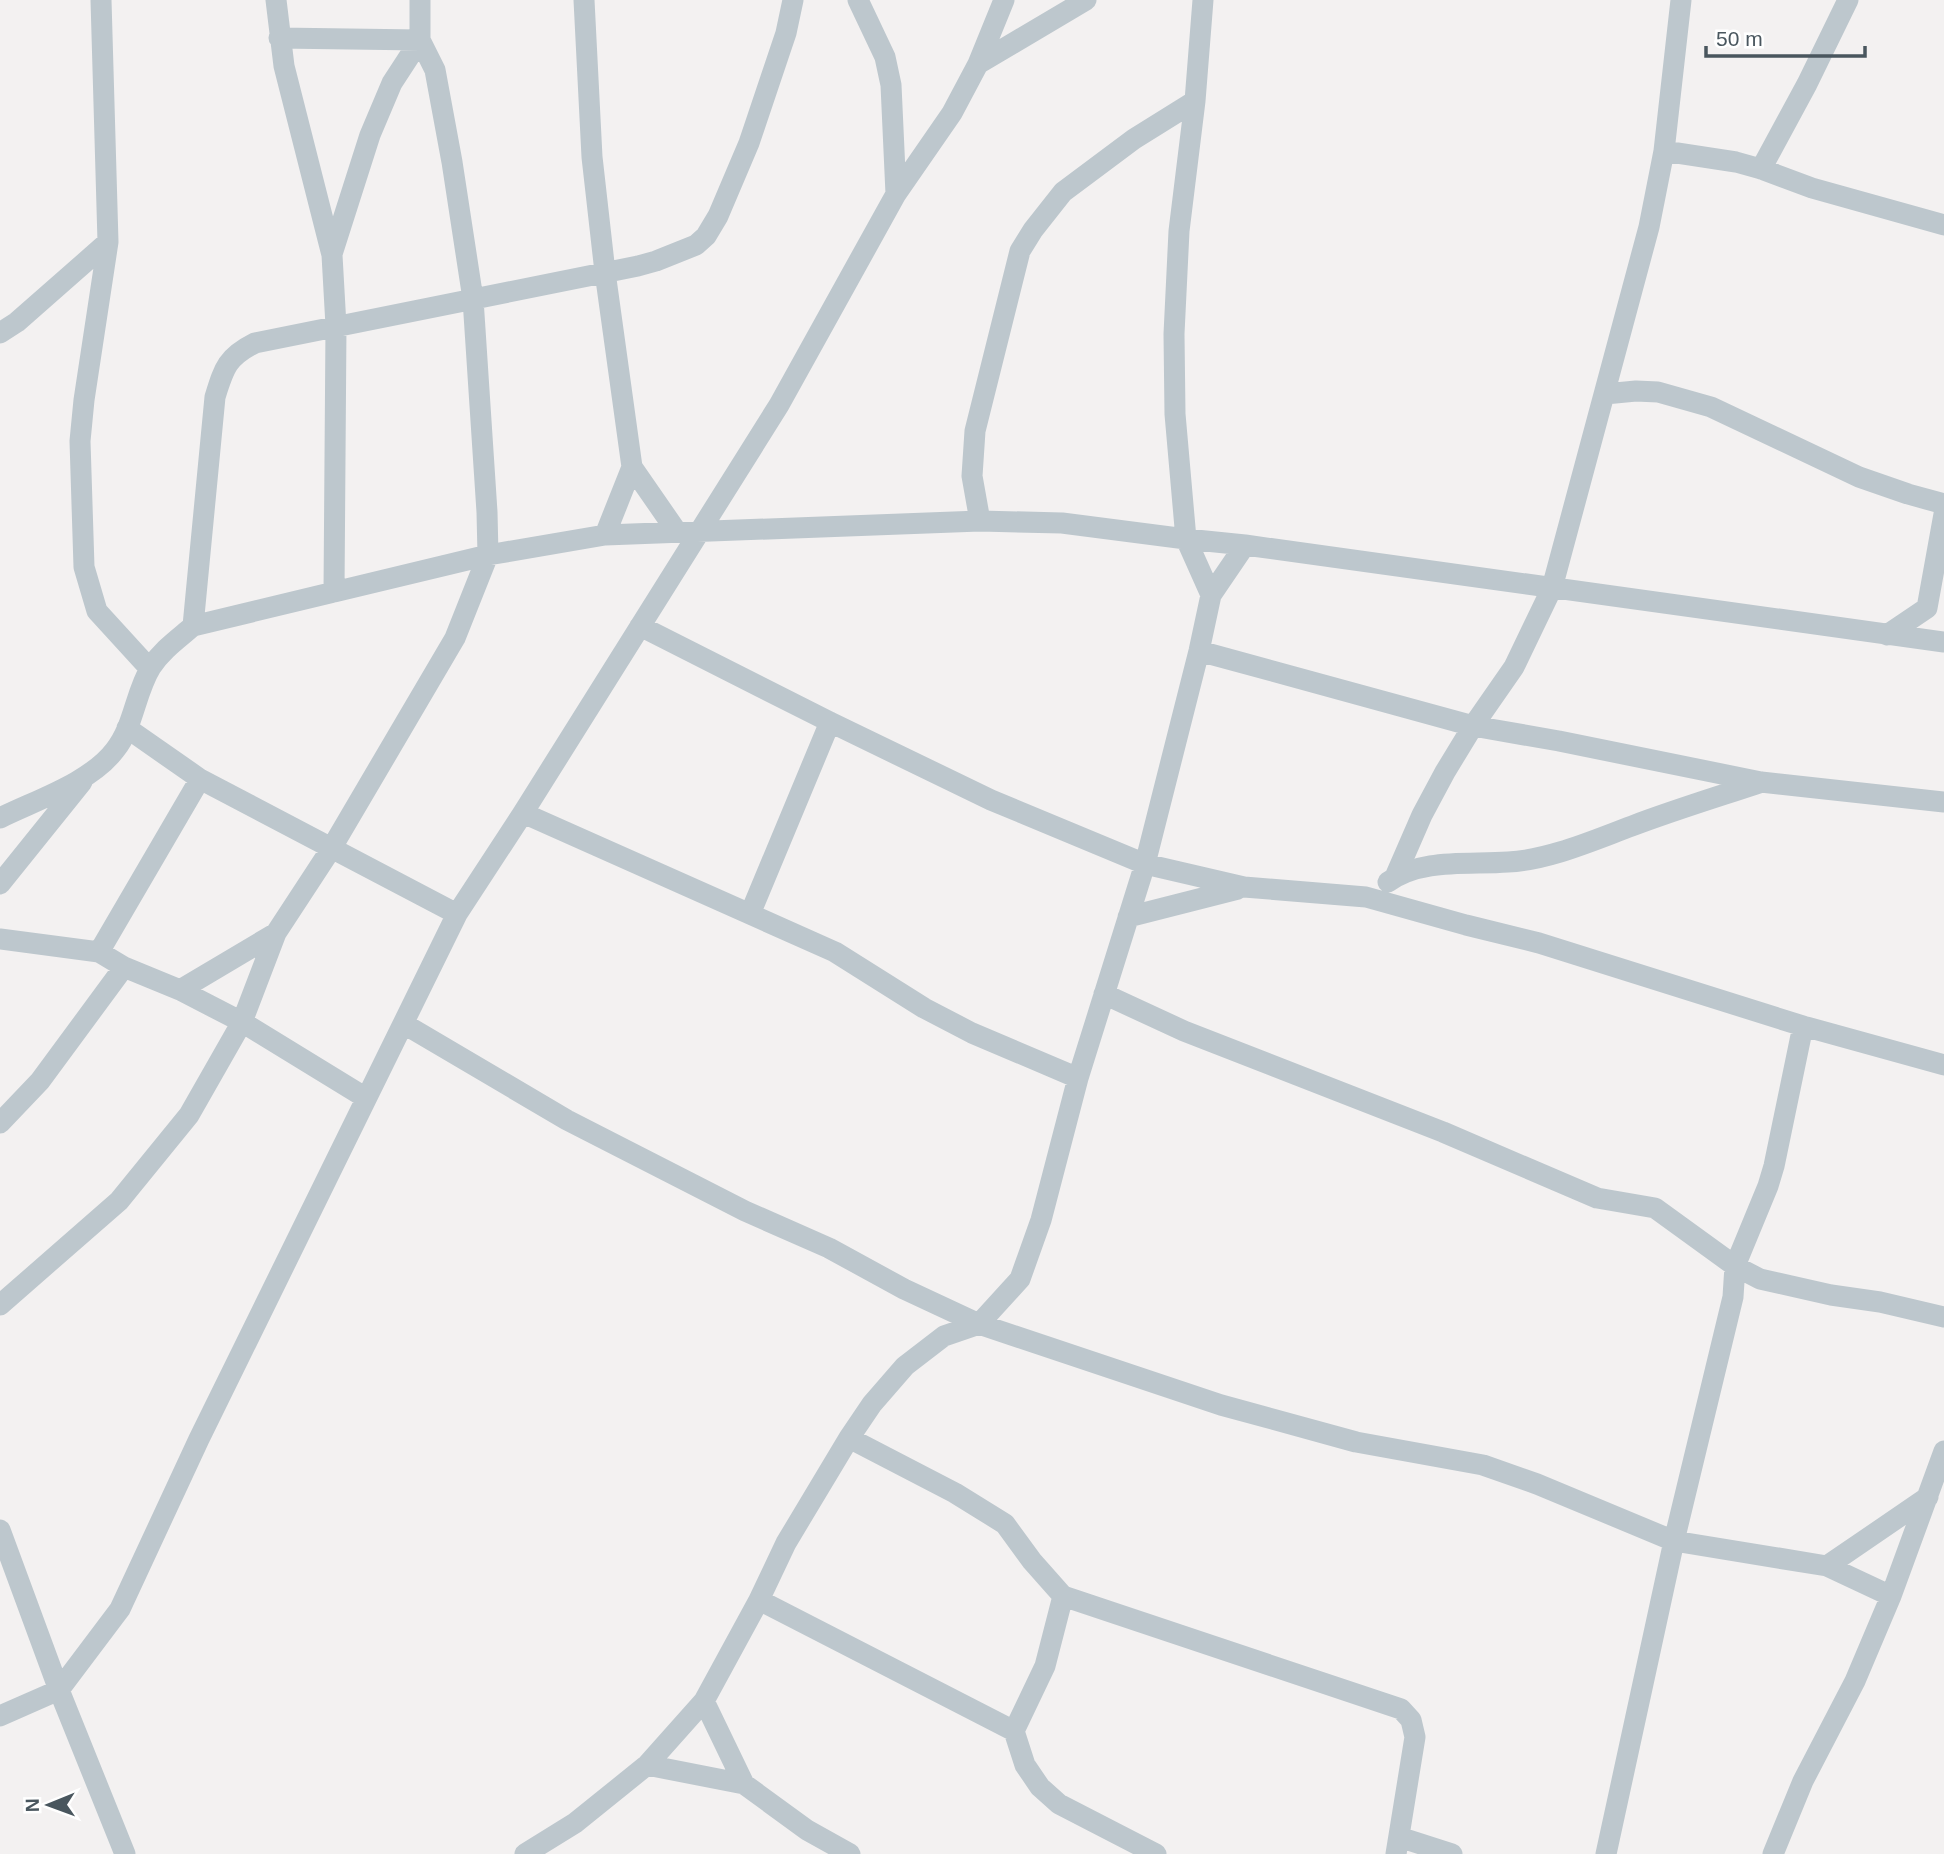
<svg xmlns="http://www.w3.org/2000/svg" width="1944" height="1854" viewBox="0 0 1944 1854" font-family="Helvetica,sans-serif">
  <rect width="100%" height="100%" fill="#f3f1f1"/>
  <g fill="none" stroke-linecap="round" stroke-linejoin="round">
    <!-- minor -->
    <path stroke="#bdc7cd" stroke-width="21" d="M101,0L108,242L84,400L80,441L84,567L97,611L150,669
      M276,0L284,66L332,255L336,326L334,592
      M584,0L592,157L605,272L632,467L677,532
      M858,0L885,57L891,85L896,194
      M1203,0L1195,101L1179,231L1174,334L1175,414L1186,539L1211,595
      M279,38L420,40
      M978,64L1086,0
      M1664,151L1736,162L1761,169L1812,188L1944,225
      M1761,169L1807,84L1848,0
      M332,254L370,135L392,83L420,40
      M0,333L17,322L108,242
      M1605,394L1636,391L1658,392L1711,407L1859,477L1908,494L1944,504
      M980,521L972,476L975,431L1020,251L1033,230L1063,192L1134,139L1195,101
      M605,535L632,467
      M193,626L215,397C224,368 227,357 255,343L638,266L656,261L696,245L706,236L718,216L749,143L786,33L793,0
      M640,626L830,722L991,800L1145,864L1244,887L1366,897L1466,925L1539,943L1803,1026L1774,1166L1768,1186L1735,1266L1733,1297L1674,1541L1606,1854
      M1887,635L1927,608L1944,514
      M1199,651L1473,726L1559,741L1761,782L1944,802
      M127,728L200,779L457,914
      M523,813L835,952L924,1008L972,1033L1078,1078
      M0,818C36,800 90,783 115,750C134,726 135,693 151,667C162,650 178,639 193,626L488,555L605,535L980,521L1062,523L1186,539L1245,545L1944,642
      M1395,877L1422,815L1445,772L1473,726L1514,667L1552,588L1649,227L1664,151L1681,0
      M1388,882C1421,858 1469,865 1508,862C1549,860 1594,840 1632,826C1674,810 1717,797 1759,783
      M0,884L82,782
      M750,914L830,722
      M1128,917L1238,889
      M0,939L99,952L124,967L180,990L242,1022L366,1098
      M99,952L200,779
      M180,990L276,933
      M1104,994L1184,1031L1443,1132L1597,1198L1655,1208L1735,1266L1760,1279L1831,1295L1880,1302L1944,1317
      M404,1024L567,1120L745,1211L829,1248L904,1289L979,1324L1221,1405L1356,1442L1483,1465L1537,1484L1674,1541L1827,1566L1891,1596
      M1803,1026L1944,1065
      M0,1123L40,1081L124,967
      M0,1305L119,1201L189,1115L242,1022L276,933L331,849L455,638L488,555L487,512L473,299L452,162L435,70L420,40V0
      M849,1438L955,1493L1005,1524L1032,1561L1063,1596L1045,1666L1014,1731
      M0,1530L59,1690L125,1854
      M1827,1566L1928,1497
      M1063,1596L1401,1709L1411,1720L1415,1737L1396,1854
      M759,1600L1014,1731L1025,1765L1040,1787L1059,1804L1156,1854
      M704,1701L744,1784
      M0,1716L59,1690L120,1609L199,1439L457,914L523,813L779,405L896,194L952,113L978,64L1004,0
      M647,1765L744,1784L807,1830L850,1854
      M1399,1837L1452,1854
      M525,1854L575,1823L647,1765L704,1701L759,1600L786,1543L849,1438L872,1404L905,1366L944,1336L979,1324L1020,1279L1041,1220L1078,1078L1145,864L1199,651L1211,595L1245,545
      M1773,1854L1803,1781L1855,1681L1891,1596L1944,1451"/>
  </g>
  <!-- north arrow -->
  <g transform="translate(49 1805) rotate(269)" stroke="#ffffff" stroke-width="5" paint-order="stroke">
  <path d="M0-5L12 26L0 18L-12 26Z" fill="#49565e"/>
  <text y="-10" font-size="19" font-weight="bold" text-anchor="middle" fill="#49565e">N</text>
  </g>
  <!-- scale -->
  <path d="M1706 46v10h159v-10" fill="none" stroke="#49565e" stroke-width="3.5"/>
  <text x="1716" y="46" font-size="21" fill="#49565e" stroke="#ffffff" stroke-width="5" paint-order="stroke">50 m</text>
</svg>
